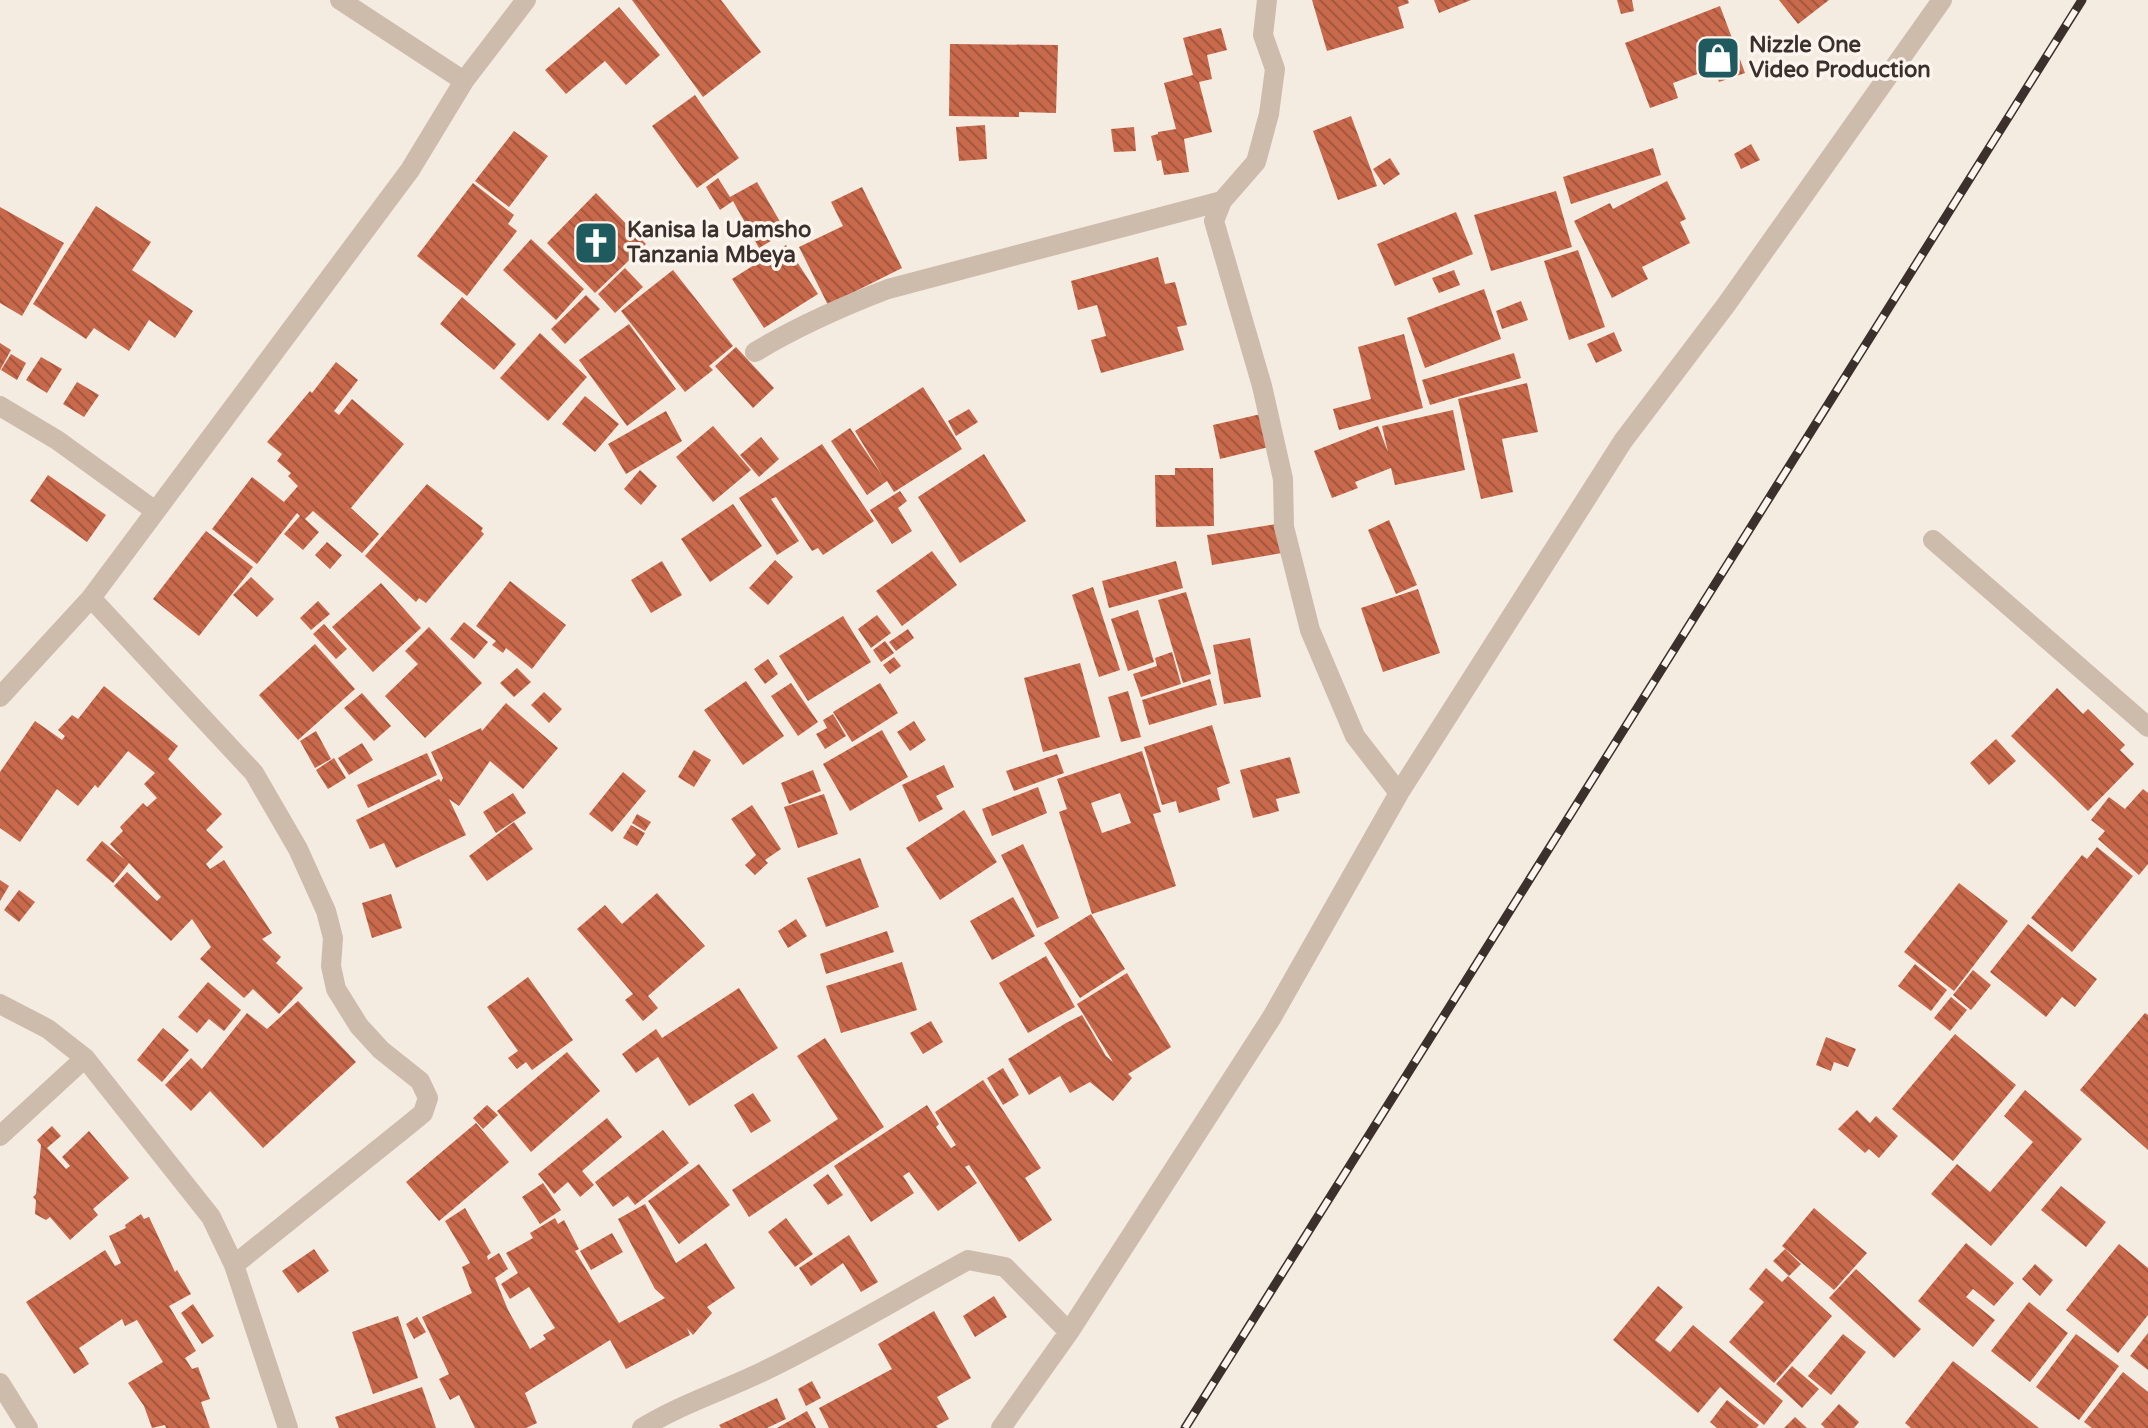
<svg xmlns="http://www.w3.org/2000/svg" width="2148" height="1428" viewBox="0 0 2148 1428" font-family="'Varela Round',sans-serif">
  <defs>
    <pattern id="building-back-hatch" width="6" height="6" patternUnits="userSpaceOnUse" patternTransform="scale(2)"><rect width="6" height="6" fill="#c8694b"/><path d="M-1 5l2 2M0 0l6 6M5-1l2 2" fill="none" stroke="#a4573f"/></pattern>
  </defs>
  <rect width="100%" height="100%" fill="#f4ebe1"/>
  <!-- building -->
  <path fill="url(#building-back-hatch)" fill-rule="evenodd" d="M632,0H721L761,52L703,97Z
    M1312,0H1408L1409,3L1398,7L1404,28L1327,51Z
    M1434,0H1471L1439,13Z
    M1617,0H1632L1634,11L1621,14Z
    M1779,0H1829L1798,24Z
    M1720,6L1745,73L1719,82L1714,68L1673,83L1678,98L1650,108L1625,43Z
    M619,7L660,55L626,85L605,61L566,94L545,70Z
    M1221,28L1227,50L1207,55L1212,79L1199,82L1212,132L1184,139L1189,172L1164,175L1161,160L1157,161L1151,136L1158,134V132L1176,129L1164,83L1193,75L1183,38Z
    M950,44L1058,45L1056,113L1019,112V117L949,116Z
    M695,95L739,158L697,188L652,126Z
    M1351,116L1377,186L1338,200L1313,131Z
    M985,125L987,159L959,161L956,127Z
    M1134,127L1136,151L1114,152L1111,129Z
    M514,131L548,156L509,207L475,181Z
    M1751,144L1760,160L1741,169L1734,154Z
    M1653,148L1661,175L1571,204L1563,177Z
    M1390,158L1400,174L1384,185L1373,169Z
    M718,178L730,197L757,182L786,232L759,248L733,201L720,210L706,187Z
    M1667,181L1686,219L1680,222L1690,243L1642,267L1648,279L1612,298L1574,221L1610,203L1613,209Z
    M473,183L514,215L508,224L517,231L467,296L417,256Z
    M862,187L902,268L828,305L799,247L843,226L831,202Z
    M1556,191L1572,247L1491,271L1474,215Z
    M596,193L646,244L595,293L547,243Z
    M96,206L151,242L132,270L193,311L175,338L149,320L129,351L94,328L86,339L33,304Z
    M0,207L64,243L22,316L0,303Z
    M1456,212L1473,254L1395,286L1377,244Z
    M531,239L584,289L556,320L503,270Z
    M786,245L818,294L764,328L732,279Z
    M1578,250L1605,327L1569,340L1544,261Z
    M1158,257L1165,284L1175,282L1187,325L1177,327L1184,350L1101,373L1091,340L1106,336L1097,305L1078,310L1071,281Z
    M625,268L643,287L615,313L598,294Z
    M673,270L733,346L709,366L713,370L685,392L621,311Z
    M1454,270L1460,285L1439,293L1432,278Z
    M1484,289L1501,339L1425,368L1407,318Z
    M586,295L600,309L565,344L551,329Z
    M462,297L516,344L494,370L440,324Z
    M1521,301L1528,320L1502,329L1496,311Z
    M629,324L676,389L627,426L579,360Z
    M1614,332L1622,351L1596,363L1587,344Z
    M540,333L587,377L548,421L500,378Z
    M1404,334L1423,408L1339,430L1333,409L1371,399L1358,347Z
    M0,343L11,350L0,370Z
    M736,347L774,388L753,408L715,366Z
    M1514,353L1521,378L1430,405L1422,380Z
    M11,354L26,363L17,380L1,370Z
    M41,357L62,369L47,393L26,380Z
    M336,362L358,380L334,411L339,415L352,399L404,444L345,515L351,508L379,534L362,553L313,511L305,519L319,532L303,550L284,534L300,516L297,513L257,564L212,529L252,477L284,502L298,486L288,476L291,473L277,461L282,454L267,442L310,391L312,393Z
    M77,382L99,395L84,417L63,404Z
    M1527,383L1538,432L1502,439L1513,492L1481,499L1458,399Z
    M923,387L962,449L894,492L887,481L867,495L831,441L850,428L883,477L855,431Z
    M585,396L619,424L595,452L562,424Z
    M969,409L978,422L956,436L948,421Z
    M1453,410L1465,470L1395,485L1391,468L1355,482L1358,488L1332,498L1314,451L1378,426L1388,452L1382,426Z
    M666,411L682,441L626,474L608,444Z
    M1261,414L1269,447L1220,459L1213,425Z
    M713,426L751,470L713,502L676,457Z
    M761,437L779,459L759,477L740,455Z
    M822,444L874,521L823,555L818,548L812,551L776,497L771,499L799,541L777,555L739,498Z
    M984,454L1026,521L960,563L918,497Z
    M1175,468H1213L1214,526L1156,527L1155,475H1175Z
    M640,470L657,486L641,505L624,489Z
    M48,475L106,515L87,542L30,501Z
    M427,484L483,528L481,531L484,534L426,603L419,598L416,602L365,556Z
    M900,491L907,501L898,508L912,531L892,544L870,510Z
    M733,504L762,546L710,582L681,539Z
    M1389,520L1417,585L1396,594L1368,530Z
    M1277,524L1282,553L1212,565L1207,535Z
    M206,531L253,567L199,636L153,599Z
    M327,542L342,555L330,569L315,555Z
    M932,551L957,585L902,626L876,591Z
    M775,560L793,577L768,605L749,588Z
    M662,561L682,595L651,613L631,580Z
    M1176,561L1183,588L1109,608L1102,581Z
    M251,577L274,599L257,617L233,595Z
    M510,581L566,625L532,669L506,648L503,653L492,645L496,641L476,626Z
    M381,583L421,628L373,672L332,627Z
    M1093,587L1120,670L1099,677L1072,595Z
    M1418,589L1440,653L1383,672L1361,608Z
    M1186,592L1211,674L1183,683L1158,600Z
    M318,601L330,614L311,630L300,618Z
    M1138,610L1154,662L1128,671L1111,619Z
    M877,615L891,633L871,648L858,629Z
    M843,616L871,662L808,701L779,656Z
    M464,622L488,642L474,659L450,639Z
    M324,624L347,649L336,659L313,634Z
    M429,627L482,683L425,738L385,696L418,664L405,651Z
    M908,629L914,638L896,651L889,642Z
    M1250,638L1261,697L1224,704L1213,645Z
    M885,641L894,653L881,662L873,650Z
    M315,644L355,689L298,740L259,695Z
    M1172,652L1181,684L1141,697L1133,674L1157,666L1155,658Z
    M894,657L901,666L890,674L883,665Z
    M768,659L778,674L765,684L754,669Z
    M1080,663L1100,737L1043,752L1024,678Z
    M517,668L531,682L514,697L500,683Z
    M1210,679L1217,705L1149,725L1142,700Z
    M746,681L784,736L743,765L704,710Z
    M791,683L818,722L798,736L771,696Z
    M880,683L898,713L852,742L833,712Z
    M104,686L178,746L168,759L222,814L206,830L223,847L206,864L210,869L224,860L272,933L262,939L281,957L276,963L303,988L279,1014L253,989L244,998L200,959L211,947L192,919L171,941L114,886L127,872L157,901L161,897L129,863L113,883L86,860L102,841L124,859L110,844L123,831L120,827L143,803L147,807L157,798L144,784L155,773L128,751L98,788L95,785L78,806L57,789L20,842L0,828V772L35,721L62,740L65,736L58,730L72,715L78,719Z
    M2057,688L2083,714L2088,709L2125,745L2120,750L2134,764L2088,811L2011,736Z
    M1128,691L1141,737L1121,742L1108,697Z
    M544,692L562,709L549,723L531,705Z
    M362,693L391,726L374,741L344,708Z
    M506,703L558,748L523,789L490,761L459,806L449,799L466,835L396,868L384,843L370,849L356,820L439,779L441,782L443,778L431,752L481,728L482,731Z
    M833,714L846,736L825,749L816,734L827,728L823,720Z
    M914,721L926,740L910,751L897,732Z
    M1212,725L1230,783L1217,788L1220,800L1179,813L1176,801L1162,805L1144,747Z
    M882,730L908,777L850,811L823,764Z
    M316,731L331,759L315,768L300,741Z
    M1996,739L2016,761L1989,785L1970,763Z
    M362,743L373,760L349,775L338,758Z
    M694,750L711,760L694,787L678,777Z
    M1142,751L1161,812L1153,814L1176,886L1092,914L1059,812L1067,809L1057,779ZM1120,793L1131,823L1102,833L1091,803Z
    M427,753L437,775L368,808L357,785Z
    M1057,754L1064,773L1014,791L1006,771Z
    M1290,757L1300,793L1276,799L1279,811L1253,818L1240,770Z
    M334,758L346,778L328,789L316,770Z
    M944,765L954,787L936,796L943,809L919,822L902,785Z
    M813,770L821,791L789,804L781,783Z
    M623,772L646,791L612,832L589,814Z
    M1038,787L1047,813L992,836L982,809Z
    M2143,789L2148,793V864L2139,875L2098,839L2105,831L2091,820L2109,797L2125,809Z
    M513,793L526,813L496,833L483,812Z
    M824,794L838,834L798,848L784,807Z
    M752,805L781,849L765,860L768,863L755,875L745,865L756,855L731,819Z
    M964,810L997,862L940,900L906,848Z
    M637,814L651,822L645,831L632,823Z
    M514,822L533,849L487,881L469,856Z
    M631,825L645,833L637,846L623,838Z
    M1023,844L1059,918L1037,928L1001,855Z
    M2097,847L2133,876L2072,952L2031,918L2082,855L2087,859Z
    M860,858L879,907L826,927L807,878Z
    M0,880L9,886L0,901Z
    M1959,883L2008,921L1954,991L1904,952Z
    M19,890L35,902L19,922L4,910Z
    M657,893L705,946L648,996L658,1008L643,1021L625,1000L633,994L577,929L605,905L622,924Z
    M391,894L402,928L372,938L362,903Z
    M1013,897L1035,936L992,960L970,921Z
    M1091,914L1125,969L1080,998L1044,943Z
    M796,919L807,936L788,948L778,931Z
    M2028,924L2097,979L2075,1007L2062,997L2046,1017L1990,972Z
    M887,931L894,952L826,974L820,954Z
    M1046,956L1075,1007L1028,1033L999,983Z
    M902,962L917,1010L841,1033L826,986Z
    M1915,964L1947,990L1931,1011L1898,986Z
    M1973,970L1991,985L1971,1010L1953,995Z
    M1127,973L1171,1047L1128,1074L1132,1078L1113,1101L1090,1082L1070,1093L1060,1076L1029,1095L1008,1059L1066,1023L1082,1015L1106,1056L1113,1062L1077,1004Z
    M528,977L573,1040L532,1070L526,1062L517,1069L508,1058L518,1051L487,1007Z
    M208,982L241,1010L224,1031L209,1019L197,1033L178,1017Z
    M739,988L778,1048L689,1106L658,1057L636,1073L622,1054L656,1029L662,1038Z
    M1951,997L1967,1010L1950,1031L1934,1018Z
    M298,1001L356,1062L263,1148L210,1091L191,1111L165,1085L191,1058L202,1069L247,1013L267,1029Z
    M2145,1013L2148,1015V1150L2080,1090Z
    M931,1021L943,1042L923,1054L910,1033Z
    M163,1028L189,1050L162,1082L137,1060Z
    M1955,1034L2016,1085L1953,1161L1892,1109Z
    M1826,1037L1856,1049L1848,1067L1834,1062L1831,1071L1816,1065Z
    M825,1038L884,1127L749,1217L732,1190L838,1119L797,1056Z
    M567,1052L600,1091L531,1152L497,1111Z
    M1003,1068L1019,1095L1003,1105L987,1078Z
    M983,1080L1041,1168L1025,1178L1052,1220L1019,1242L969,1165L965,1167L977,1183L938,1211L909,1172L903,1176L914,1193L871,1222L834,1166L927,1105L939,1124L936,1127L951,1148L956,1145L935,1112Z
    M2025,1090L2082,1139L1991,1246L1931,1194L1957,1164L1990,1192L2033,1142L2004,1116Z
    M753,1093L771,1121L751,1133L734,1105Z
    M487,1105L498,1115L483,1129L473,1118Z
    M1857,1110L1870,1123L1876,1116L1898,1136L1879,1158L1869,1149L1865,1153L1838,1129Z
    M607,1118L622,1137L582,1171L594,1185L580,1197L568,1182L554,1194L538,1174Z
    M476,1123L509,1162L439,1221L406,1182Z
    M52,1126L61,1136L47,1148L66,1169L70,1166L62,1157L89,1131L129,1178L93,1209L98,1215L70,1240L50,1217L46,1220L35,1214L36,1200L33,1197L36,1194L41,1145L37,1140Z
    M663,1130L689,1163L635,1205L628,1196L613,1207L595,1182Z
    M699,1164L730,1205L679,1244L648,1201Z
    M828,1174L843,1195L828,1205L813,1185Z
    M543,1183L561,1210L540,1224L522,1197Z
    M2061,1186L2106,1222L2086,1247L2041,1210Z
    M645,1204L676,1263L706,1243L735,1288L707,1307L712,1313L693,1335L687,1328L690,1335L626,1369L610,1340L525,1393L537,1423L526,1428H475L459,1395L450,1400L439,1379L449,1374L422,1317L472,1293L462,1267L470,1263L445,1221L465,1208L491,1253L487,1256L488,1260L499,1253L508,1269L495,1278L508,1310L530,1349L546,1339L543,1335L555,1328L529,1287L510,1299L501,1284L518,1273L506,1253L533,1238L530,1233L555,1218L558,1224L564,1220L579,1249L575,1251L619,1323L665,1298L655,1289L618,1219Z
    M1814,1208L1867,1253L1834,1290L1782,1246Z
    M141,1214L144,1219L149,1217L175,1272L177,1270L191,1294L169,1306L196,1351L185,1358L192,1369L198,1367L210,1399L201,1402L210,1428H166L165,1425L152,1428L144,1406L128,1383L163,1362L137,1320L125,1326L122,1319L79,1348L89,1364L74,1374L26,1302L105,1250L115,1266L121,1263L109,1236L126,1228L125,1225Z
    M786,1218L813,1254L795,1267L768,1232Z
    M612,1233L623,1252L591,1270L580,1251Z
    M849,1235L878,1282L861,1292L843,1263L811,1286L799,1268Z
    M1966,1243L2014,1283L1994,1306L1973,1289L1966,1297L1995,1320L1973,1347L1918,1301Z
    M2119,1244L2148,1268V1315L2118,1353L2066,1310Z
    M314,1249L329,1271L298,1293L282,1271Z
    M1785,1249L1801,1264L1789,1276L1773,1261Z
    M2035,1264L2053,1280L2040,1296L2022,1279Z
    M1766,1268L1782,1282L1788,1276L1832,1316L1774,1383L1729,1342L1764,1302L1749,1289Z
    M1856,1269L1921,1329L1894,1358L1829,1298Z
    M1658,1286L1683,1307L1655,1340L1670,1352L1693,1325L1783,1401L1764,1425L1720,1387L1698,1413L1613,1340Z
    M994,1296L1007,1317L975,1337L963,1316Z
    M2029,1302L2068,1333L2030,1382L1991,1351Z
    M193,1304L214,1336L202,1344L181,1313Z
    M934,1311L971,1378L937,1397L949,1419L936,1426L938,1428H829L819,1408L892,1369L878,1344Z
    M398,1316L418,1378L373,1394L352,1332Z
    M417,1317L426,1332L414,1339L406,1324Z
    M2148,1333V1370L2130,1356Z
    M1843,1334L1866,1352L1831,1395L1808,1376Z
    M2076,1334L2119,1366L2079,1420L2036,1387Z
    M1953,1361L2039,1428H1911L1905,1423Z
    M1792,1366L1819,1389L1802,1408L1776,1384Z
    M2123,1372L2148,1392V1428H2092L2084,1422Z
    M812,1381L821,1398L806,1406L798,1389Z
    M422,1387L436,1428H339L335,1417Z
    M777,1398L786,1419L767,1428H721L719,1425Z
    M1727,1400L1759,1425L1756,1428H1717L1710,1422Z
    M1839,1404L1859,1422L1854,1428H1825L1821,1424Z
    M807,1411L816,1428H777Z
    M1795,1417L1807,1428H1784Z"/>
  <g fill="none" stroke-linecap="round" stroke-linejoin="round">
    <!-- minor -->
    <path stroke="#cdbbac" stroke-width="20" d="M340,0L464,81
      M1267,0L1263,35L1275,69L1269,114L1256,162L1222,201L1214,221L1262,386L1283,479L1284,527L1310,630L1355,736L1399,793
      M755,352C798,326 841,307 888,289L1222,201
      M0,406L57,440L154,510
      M1933,540L2148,727
      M91,598L254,773L298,849L326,911L333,938L331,966L336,989L359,1026L381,1050L420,1081L428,1098L423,1113L411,1123L234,1265
      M0,697L91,598L410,170L464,81L526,0
      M0,1004L48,1029L85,1058L211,1217L234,1265L288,1428
      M0,1136L85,1058
      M0,1383L28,1428
      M642,1428C681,1404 723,1391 764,1371C834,1337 900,1297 968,1260L1005,1267L1069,1332
      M1001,1428L1069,1332L1272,1017L1399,793L1623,441L1726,305L1942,0"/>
    <!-- rail casing -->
    <g stroke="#3b302b" stroke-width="9">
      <path id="rail" d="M1185,1428L2082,0"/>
    </g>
    <!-- rail -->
    <use href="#rail" stroke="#fbf5ee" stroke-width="6" stroke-dasharray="18" stroke-linecap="butt"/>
  </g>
  <!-- icons -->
  <defs>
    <g id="shop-square" transform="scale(2.3)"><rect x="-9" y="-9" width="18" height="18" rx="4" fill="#1f5a5e" stroke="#fbf5ee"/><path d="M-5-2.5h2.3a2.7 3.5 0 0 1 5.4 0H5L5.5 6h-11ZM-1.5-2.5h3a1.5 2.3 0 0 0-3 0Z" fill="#fff"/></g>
    <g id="church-square" transform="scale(2.3)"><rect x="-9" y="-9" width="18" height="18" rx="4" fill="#1f5a5e" stroke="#fbf5ee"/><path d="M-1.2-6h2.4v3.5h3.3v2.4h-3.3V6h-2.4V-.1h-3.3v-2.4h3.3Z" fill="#fff"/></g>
  </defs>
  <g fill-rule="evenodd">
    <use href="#shop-square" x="1718" y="58"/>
    <use href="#church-square" x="596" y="243"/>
  </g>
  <g text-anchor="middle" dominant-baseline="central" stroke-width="7" stroke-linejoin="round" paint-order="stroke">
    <!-- poi labels -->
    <g font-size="22" font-weight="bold" fill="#3b302b" stroke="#fbf5ee" text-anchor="start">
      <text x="1749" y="45">Nizzle One<tspan x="1749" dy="25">Video Production</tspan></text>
      <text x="627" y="230">Kanisa la Uamsho<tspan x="627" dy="25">Tanzania Mbeya</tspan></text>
    </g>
  </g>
</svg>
